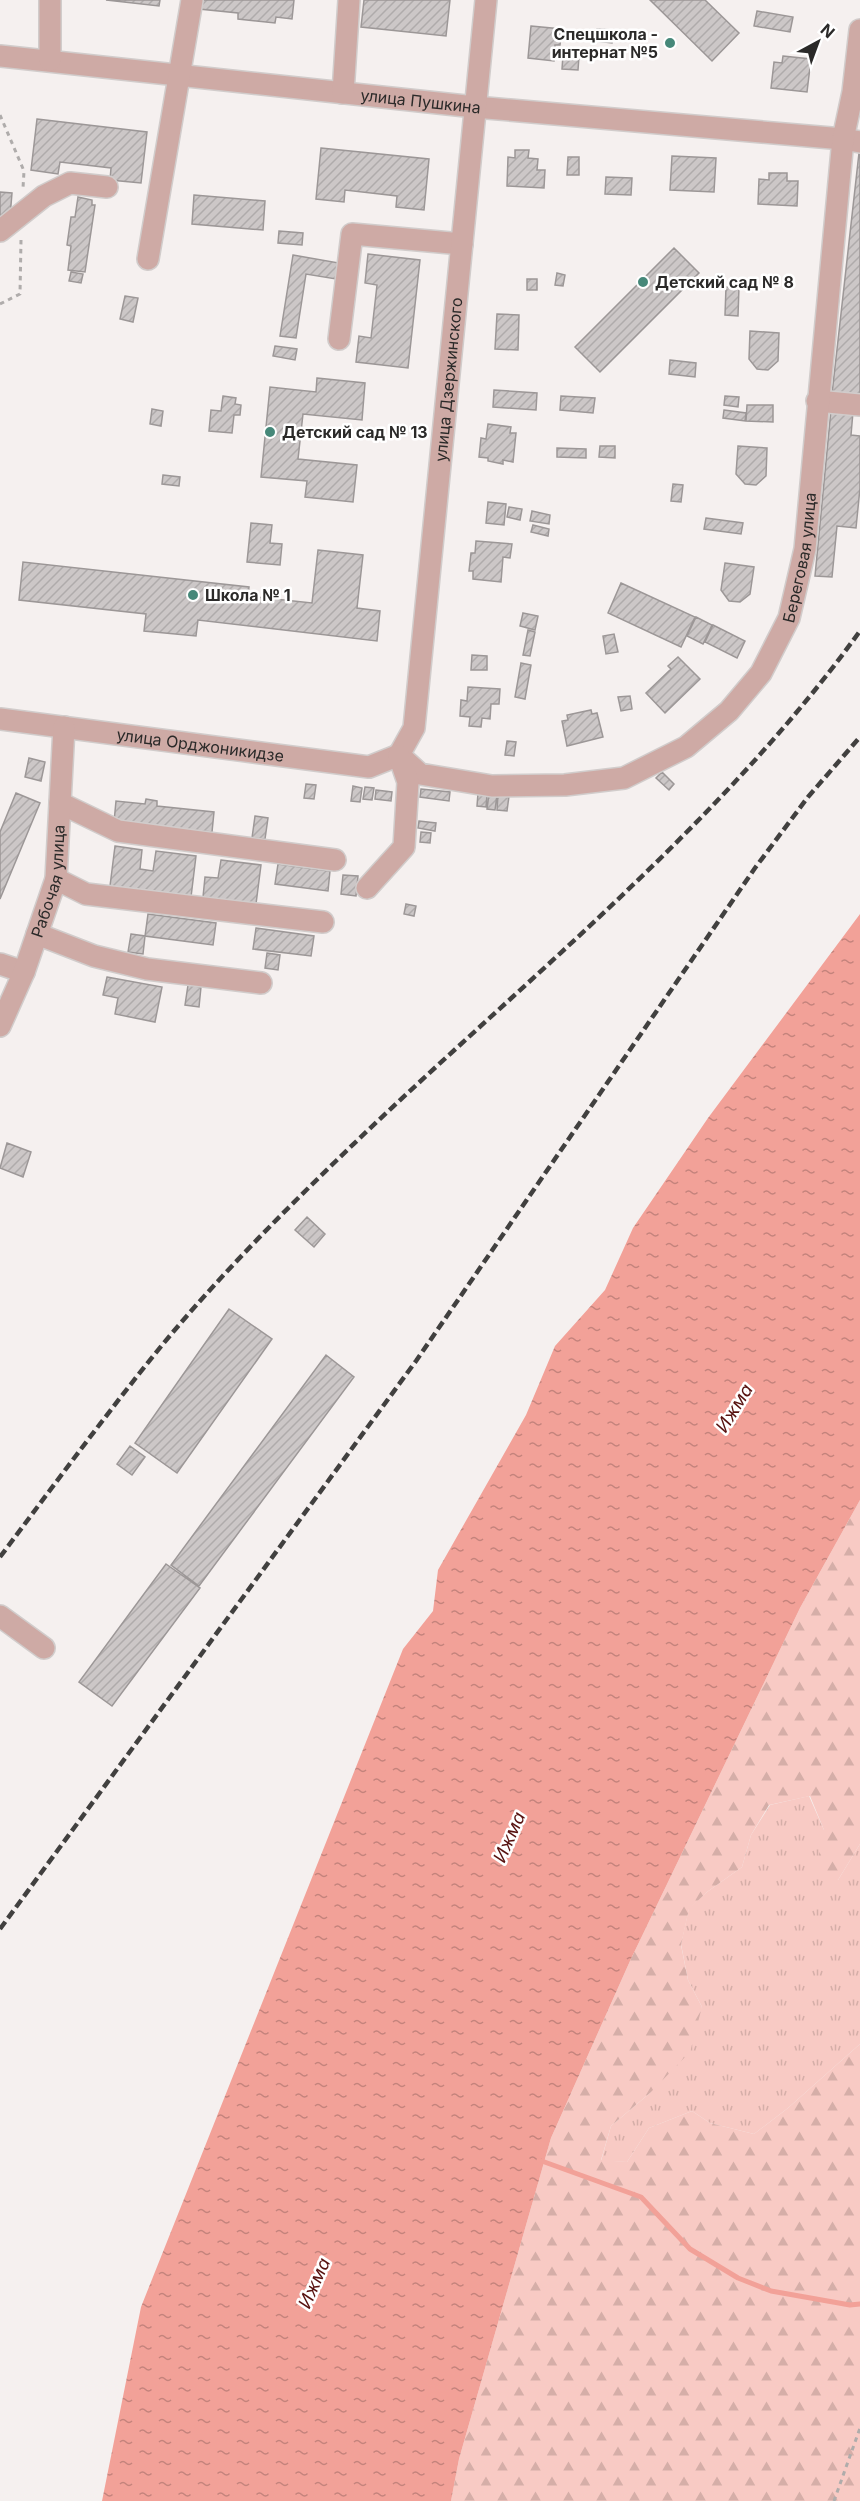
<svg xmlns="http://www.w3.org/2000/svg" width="860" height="2501" viewBox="0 0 860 2501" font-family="Inter,sans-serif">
  <defs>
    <pattern id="grass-tufts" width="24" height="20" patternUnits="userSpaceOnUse" patternTransform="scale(1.5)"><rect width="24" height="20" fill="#f8cac4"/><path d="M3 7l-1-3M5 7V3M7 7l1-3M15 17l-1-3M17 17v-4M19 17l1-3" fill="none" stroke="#d5aea8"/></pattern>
    <pattern id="forest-firs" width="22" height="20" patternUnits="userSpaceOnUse" patternTransform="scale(1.5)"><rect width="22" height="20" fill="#f8cac4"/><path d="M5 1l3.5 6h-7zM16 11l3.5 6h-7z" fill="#d5aea8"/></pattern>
    <pattern id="water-ripples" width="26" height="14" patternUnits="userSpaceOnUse" patternTransform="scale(1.5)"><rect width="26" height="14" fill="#f2a198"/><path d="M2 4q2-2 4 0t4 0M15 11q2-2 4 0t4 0" fill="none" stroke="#c4837c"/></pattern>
    <pattern id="building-hatch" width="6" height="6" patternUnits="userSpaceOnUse" patternTransform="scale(1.5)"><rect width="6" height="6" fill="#ccc7c7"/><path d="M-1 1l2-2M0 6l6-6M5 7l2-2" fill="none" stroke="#afabab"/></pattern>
  </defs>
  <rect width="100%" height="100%" fill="#f5f0ef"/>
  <!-- grass -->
  <path fill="url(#grass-tufts)" d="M809,1796L824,1830L838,1880L860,1844V2044L788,2108L754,2134L710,2123L692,2111L649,2128L627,2162L601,2161L611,2126L650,2093L702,2007L688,1980L681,1944L689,1908L707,1892L742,1867L751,1835L770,1805Z"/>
  <!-- forest -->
  <path fill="url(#forest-firs)" d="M860,1500V1844L838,1880L817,1864L824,1830L810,1796L769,1805L751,1835L742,1867L707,1892L689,1909L681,1945L688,1980L702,2007L690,2052L650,2093L611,2126L601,2160L627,2162L649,2128L692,2111L710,2123L754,2134L788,2108L860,2044V2501H451L459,2459L551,2138L630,1961L800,1608Z"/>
  <!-- water -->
  <path fill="url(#water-ripples)" d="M860,914V1500L800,1608L630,1961L551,2138L459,2459L451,2501H102L141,2307L403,1649L433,1611L438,1570L526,1415L555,1346L605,1290L633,1228L708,1118Z"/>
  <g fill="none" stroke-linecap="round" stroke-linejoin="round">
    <!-- stream -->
    <path stroke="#f2a198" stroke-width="5" d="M539,2160L641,2197L690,2249L738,2278L771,2291L850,2305L860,2304"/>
  </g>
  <!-- building -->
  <path fill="url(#building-hatch)" stroke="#9c9797" stroke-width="1.5" d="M106,0H160L159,6Z
    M199,0H294L292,19L276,17L275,23L238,19V13L199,9Z
    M364,0H450L446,36L361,27Z
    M650,0H705L739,33L712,61Z
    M757,11L793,17L790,32L754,26Z
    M531,26L562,29L560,45H555L554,61L528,58Z
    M597,29L613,30L612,43L596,41Z
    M563,55L579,56L578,70L562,69Z
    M783,56L811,59L807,92L771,88L774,62L782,63Z
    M37,119L147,132L141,183L110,180L111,168L60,162L58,174L31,170Z
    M321,148L429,159L424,210L396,207L397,196L345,190L344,202L316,199Z
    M515,150H529L528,158L538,159L537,170H545L544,188L507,186L508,157L515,158Z
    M859,153H860V397L832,394Z
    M672,156L716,158L714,192L670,190Z
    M568,157H579V175H567Z
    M769,173H787V181H798L797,206L758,204L759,179L769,180Z
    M606,177L632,178L631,195L605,194Z
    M0,192L12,193L10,217L0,216Z
    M194,195L265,201L263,230L192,224Z
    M78,197L92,200V205H95L85,272L68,270L71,246L67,245L71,217H75Z
    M279,231L303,233L302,245L278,243Z
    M674,248L699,273L600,372L575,347Z
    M368,254L420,260L408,368L356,362L359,336L371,338L377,285L365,283Z
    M293,255L339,263L336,279L306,274L296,338L280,336Z
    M71,272L83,274L81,283L69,281Z
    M557,273L565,275L563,286L555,285Z
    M527,279H537V290H527Z
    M726,287H739L738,316L725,315Z
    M125,296L138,298L133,322L120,319Z
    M497,314L519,315L518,350L495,349Z
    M750,331L779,333L778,361L768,370L757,369L749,359Z
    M275,346L297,349L295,360L273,356Z
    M670,360L696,363L695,377L669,374Z
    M317,378L365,383L362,420L303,414L298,459L357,465L353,502L305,497L307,481L261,477L270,387L316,392Z
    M494,390L537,393L536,410L493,407Z
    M223,396L236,398L235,404L241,405L240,415H234L232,433L209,431L211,410L221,411Z
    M561,396L595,398L593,413L560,410Z
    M725,396L739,397L738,407L724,405Z
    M747,405H773V422L746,421Z
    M152,409L163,411L161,426L150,424Z
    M724,410L746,413L745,421L723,418Z
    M831,410L853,412L851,435L860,436V488L856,528L837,526L832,577L815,576Z
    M488,424L511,427L510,433H516L513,462L503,460V464L488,461V458L479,457L481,438L486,439Z
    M600,446H615V458L599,457Z
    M738,446L767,448L766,476L756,485L745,484L736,474Z
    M557,448L586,449V458L557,457Z
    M163,475L180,477L179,486L162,484Z
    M673,484L683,485L681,502L671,501Z
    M488,502L506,504L504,525L486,523Z
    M509,507L522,509L520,520L507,517Z
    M532,511L550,515L549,524L530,521Z
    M706,518L743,523L741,534L704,529Z
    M251,523L272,525L270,543L282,544L280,565L247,562Z
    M533,525L549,529L548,536L531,532Z
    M476,541L512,544L510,558L503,557L501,582L473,579V571H469L471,553H475Z
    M318,550L363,555L357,608L380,611L377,641L198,620L196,636L144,631L146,614L19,600L23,562L249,587L248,596L312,603Z
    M725,563L754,567L750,594L740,602L729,601L721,590Z
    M621,583L695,617L681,647L608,613Z
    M523,613L538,616L535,630L520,626Z
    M696,617L712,625L703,644L687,636Z
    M713,625L745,641L737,658L705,642Z
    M528,630L535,632L530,656L523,655Z
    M614,634L618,652L606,654L603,636Z
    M472,655L487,656V670H471Z
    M678,657L700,679L665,713L646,693L671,669L668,666Z
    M521,663L531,665L525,699L515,697Z
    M468,687L500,689L499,704H491L490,719L482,718L481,727L469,726L470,717L460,716L461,700L467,701Z
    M630,696L632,709L621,711L618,697Z
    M591,710L592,714L597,713L603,737L567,746L562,721L568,720L567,715Z
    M507,741L516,742L514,756L505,755Z
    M29,758L45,762L41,781L25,777Z
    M662,772L674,784L669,790L656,778Z
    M306,784L316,785L314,799L304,798Z
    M353,786L362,788L360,802L351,801Z
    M365,787L374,788L372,800L363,799Z
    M421,789L450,792L449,801L420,797Z
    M376,790L392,792L391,801L375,799Z
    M16,793L40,803L0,899V832Z
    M478,793L487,795L486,807L477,806Z
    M489,794L497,795L495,810L487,809Z
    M498,794L509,796L507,811L497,810Z
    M146,799L157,801V806L214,812L212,832L114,822L116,801L145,804Z
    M255,816L268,818L265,839L252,838Z
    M419,821L436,823L435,831L418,828Z
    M421,832L431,833L430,843L420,842Z
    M115,846L142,850L140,869L153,871L156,851L196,856L191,897L110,886Z
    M221,860L261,865L256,904L203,897L205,877L218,878Z
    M278,864L330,871L328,891L275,884Z
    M343,875L358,876L356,896L341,894Z
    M406,904L416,906L414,916L404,914Z
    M148,914L216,923L213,945L145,936Z
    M256,928L314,936L311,956L253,949Z
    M131,934L145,936L143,954L128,952Z
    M267,953L280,955L278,970L265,968Z
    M107,977L162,987L155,1022L115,1014L118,998L103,995Z
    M188,985L201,987L199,1007L185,1005Z
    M7,1143L31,1152L23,1177L0,1168Z
    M307,1217L325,1234L314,1247L295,1230Z
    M229,1309L272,1339L177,1473L135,1443Z
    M326,1355L354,1377L199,1586L171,1565Z
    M130,1446L145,1457L132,1475L117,1464Z
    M166,1564L200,1588L112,1706L79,1682Z"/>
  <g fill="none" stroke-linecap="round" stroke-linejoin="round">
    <!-- minor casing -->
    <g stroke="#d1cccb" stroke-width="24">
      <g id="minor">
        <path id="s1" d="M0,56L475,107L843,139L860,142"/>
        <path d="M50,60V0"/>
        <path d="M343,93L349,0"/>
        <path d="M0,231L44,196L70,183L107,187"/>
        <path d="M148,259L192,0"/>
        <path d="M339,339L352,234L462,244"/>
        <path d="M817,401L860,405"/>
        <path id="s2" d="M0,719L369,767L399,755"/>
        <path id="s3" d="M399,755L420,774L492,786L565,785L624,778L686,747L729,711L761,673L789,618L805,549L843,139L853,92L860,30"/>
        <path id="s4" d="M399,755L414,728L486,0"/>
        <path d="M60,803L118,831L335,860"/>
        <path d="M56,879L86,894L323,922"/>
        <path d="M367,888L404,847L408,782L399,756"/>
        <path d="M37,934L94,956L147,969L261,983"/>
        <path d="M0,964L24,972"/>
        <path id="s5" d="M0,1026L24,972L56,879L64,727"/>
        <path d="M0,1616L44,1648"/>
      </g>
    </g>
    <!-- path -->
    <path stroke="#afacab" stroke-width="3" stroke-dasharray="4.5 4.5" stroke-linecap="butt" d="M0,115L24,171L23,188
      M0,304L20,294L21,240
      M834,2501L860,2428"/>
    <!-- minor -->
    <use href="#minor" stroke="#ceaaa5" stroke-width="21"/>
    <!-- rail -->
    <path stroke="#41403f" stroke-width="4.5" stroke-dasharray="9 4.5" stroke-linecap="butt" d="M0,1557C51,1489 101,1421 154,1355C210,1286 273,1222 337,1160C514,988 715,832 860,631
      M0,1929L416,1361L755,868L808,797L860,737"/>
  </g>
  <!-- markers -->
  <g fill="#468879" stroke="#fff" stroke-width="2">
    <circle cx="670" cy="43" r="6"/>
    <circle cx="643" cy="282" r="6"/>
    <circle cx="270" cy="432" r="6"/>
    <circle cx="193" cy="595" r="6"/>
  </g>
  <g text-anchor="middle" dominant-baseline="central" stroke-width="5" stroke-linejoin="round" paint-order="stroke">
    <!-- poi labels -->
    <g font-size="16" font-weight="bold" fill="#2b2a29" stroke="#fff" text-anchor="start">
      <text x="658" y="34" text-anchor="end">Спецшкола -<tspan x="658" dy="18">интернат №5</tspan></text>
      <text x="655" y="282">Детский сад № 8</text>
      <text x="282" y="432">Детский сад № 13</text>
      <text x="205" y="595">Школа № 1</text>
    </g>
    <!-- street labels -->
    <g font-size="16" fill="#2b2a29" stroke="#fff">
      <text stroke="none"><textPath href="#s1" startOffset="423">улица Пушкина</textPath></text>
      <text stroke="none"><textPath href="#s4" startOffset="381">улица Дзержинского</textPath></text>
      <text stroke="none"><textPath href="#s3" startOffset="532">Береговая улица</textPath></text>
      <text stroke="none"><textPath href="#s2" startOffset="202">улица Орджоникидзе</textPath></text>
      <text stroke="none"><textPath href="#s5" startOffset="154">Рабочая улица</textPath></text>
    </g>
    <!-- water labels -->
    <g font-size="18" font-style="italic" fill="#57110f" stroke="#fff">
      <text transform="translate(734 1408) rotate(-58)">Ижма</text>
      <text transform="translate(509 1837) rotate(-66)">Ижма</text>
      <text transform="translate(314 2283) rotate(-66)">Ижма</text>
    </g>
  </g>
  <!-- north arrow -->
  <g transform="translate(818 42) rotate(41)" stroke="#ffffff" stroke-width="4.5" paint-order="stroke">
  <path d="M0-4.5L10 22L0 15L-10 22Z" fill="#2b2a29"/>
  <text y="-9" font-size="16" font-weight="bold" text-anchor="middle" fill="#2b2a29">N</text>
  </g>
</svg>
